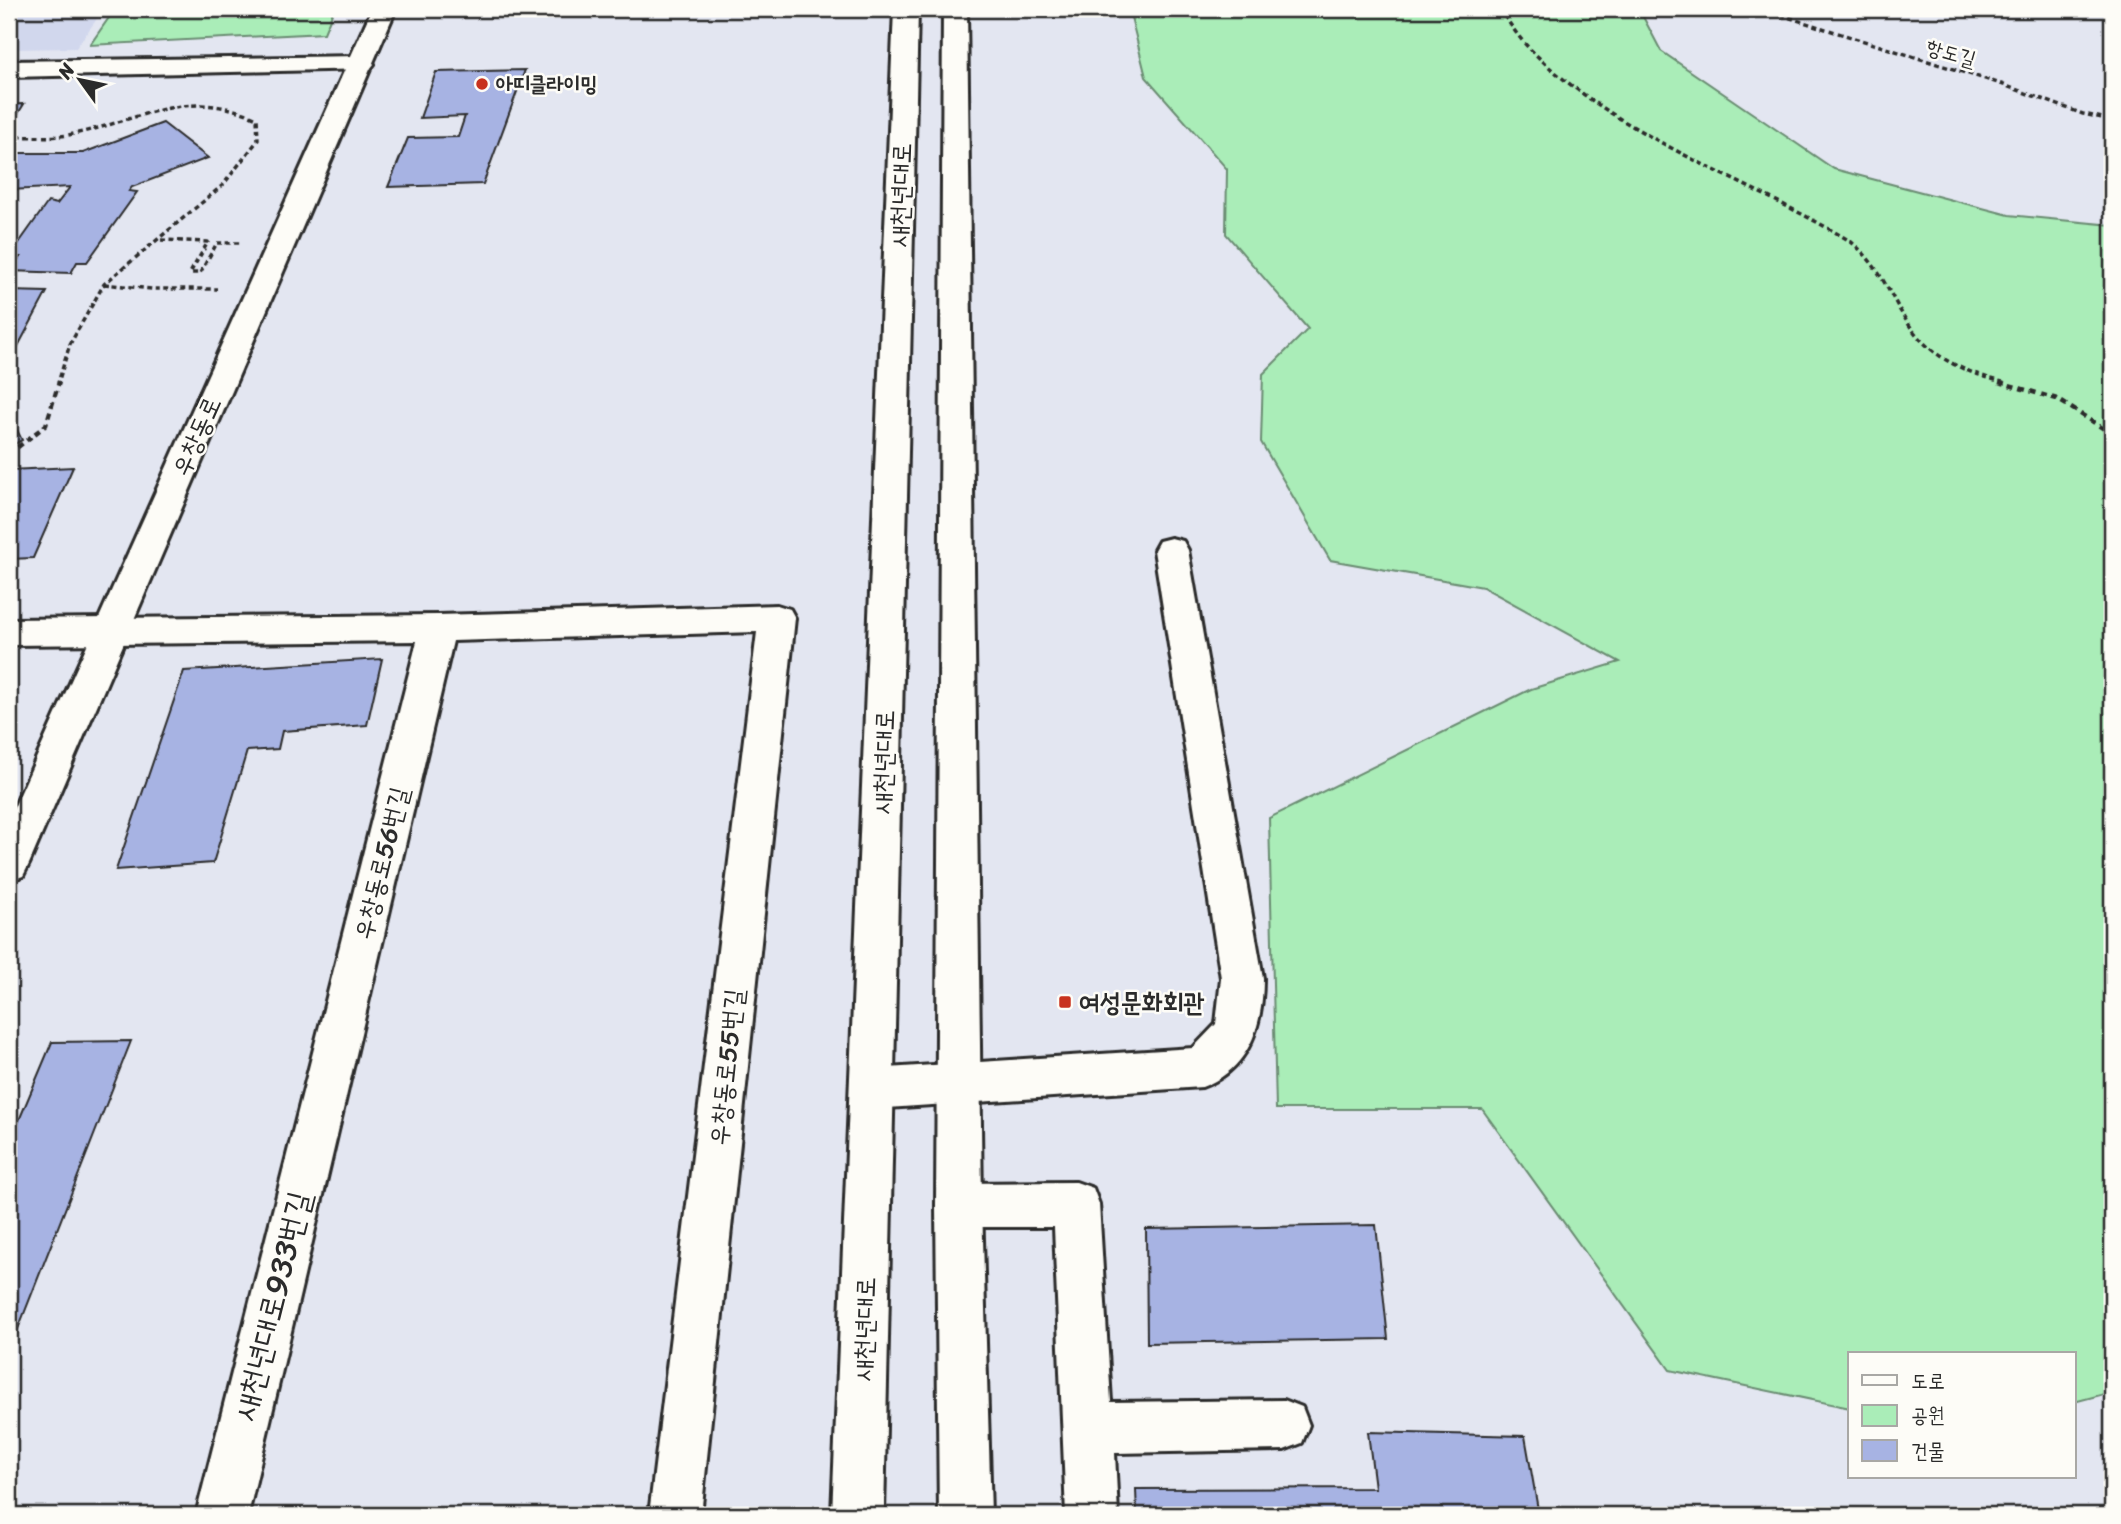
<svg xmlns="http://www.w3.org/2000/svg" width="2121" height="1524" viewBox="0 0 2121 1524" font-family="Sriracha,'Poor Story',sans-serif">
  <rect width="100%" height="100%" fill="#e3e6f1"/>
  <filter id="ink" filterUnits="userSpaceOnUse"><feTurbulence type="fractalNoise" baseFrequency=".0143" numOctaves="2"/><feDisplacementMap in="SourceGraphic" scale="14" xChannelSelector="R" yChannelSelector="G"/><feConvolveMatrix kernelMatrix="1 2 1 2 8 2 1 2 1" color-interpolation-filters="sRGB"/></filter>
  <g filter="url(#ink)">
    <!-- built -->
    <path fill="#d1d7ed" d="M9,9H104L76,48L9,49Z"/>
    <!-- green -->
    <path fill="#aaedb8" stroke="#6a8c72" stroke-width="2" d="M115,9H334L324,33L90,45Z
      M1129,9H1639L1661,51L1834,169L2009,215L2112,225V1392L2074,1402V1354H1850V1408L1670,1370L1482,1109H1276L1269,818L1531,689L1620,662L1483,587L1330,560L1261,442L1263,374L1308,329L1226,234L1227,169L1146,77Z"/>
    <!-- building -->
    <path fill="#a7b3e3" stroke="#2b2b2b" stroke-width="2" d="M525,70L483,184L388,187L408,138L458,137L465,116L420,118L436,72Z
      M24,104L14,120H9V105Z
      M163,123L208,158L132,187L129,191L137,192L87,262H77L71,273L9,271L20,257H9L48,202L57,204L70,187L9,190V153H83Z
      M9,291L47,292L9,363Z
      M9,414L22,440L9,447Z
      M73,467L33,558L9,559V470Z
      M382,659L367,725L282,731L278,749L247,751L213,863L116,870L184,671Z
      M131,1041L9,1352V1144L52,1042Z
      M1376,1225L1388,1339L1147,1343L1146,1229Z
      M1368,1432L1525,1436L1539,1515H1137L1136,1489L1375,1488Z"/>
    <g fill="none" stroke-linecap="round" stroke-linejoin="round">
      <!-- minor casing -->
      <g stroke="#2b2b2b" stroke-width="6">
        <path id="minor" d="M361,56L370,59L374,64L370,69L9,77V61Z
          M1171,538L1183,541L1188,550L1263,978C1263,1025 1250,1069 1202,1087L872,1109L856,1103L850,1089L856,1075L872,1069L1193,1048L1216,1024L1221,978L1154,550L1159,541Z
          M777,605L790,609L795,618L701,1515H649L757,632L453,641L248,1515H196L417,641L9,645V619L438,615Z
          M1076,1182L1093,1188L1099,1204L1111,1402L1284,1400L1302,1407L1309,1425L1302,1443L1284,1450L1115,1453L1118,1515H1066L1054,1227H959L942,1221L936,1205L942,1189L959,1183Z"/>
      </g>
      <!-- major casing -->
      <g stroke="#2b2b2b" stroke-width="6">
        <path id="major" d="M372,9H396L29,864L23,876L9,881V819Z
          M894,9H918L884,1515H832Z
          M943,9H967L982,1205L991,1515H939L936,1205Z"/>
      </g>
      <!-- path-far1 -->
      <path stroke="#2b2b2b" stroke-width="3.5" stroke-dasharray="5 3.5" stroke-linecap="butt" d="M1499,9C1510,23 1519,39 1532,51C1620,138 1745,178 1850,241C1887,270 1893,311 1923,342C1946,365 1976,375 2006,383
        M1781,15L2001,84L2083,114L2112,120
        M9,137C29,136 49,138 68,135C139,122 184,86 257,118L258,140L223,185L104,284L70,344L58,383
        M161,240L208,242L190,273H200L217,243H241
        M104,284L152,289H217"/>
      <!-- path -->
      <path stroke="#2b2b2b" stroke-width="4.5" stroke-dasharray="6 5" stroke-linecap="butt" d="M1999,382L2057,399L2112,434
        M9,454L46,425L59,382"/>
      <!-- minor -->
      <use href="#minor" fill="#fdfcf7" fill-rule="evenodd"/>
      <!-- major -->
      <use href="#major" fill="#fdfcf7" fill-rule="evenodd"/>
    </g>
  </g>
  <!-- markers -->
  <g fill="#c8321e" stroke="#fdfcf7" stroke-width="2.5">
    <circle cx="482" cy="84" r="7"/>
    <rect x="1058" y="995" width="14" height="14" rx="3.5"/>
  </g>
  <g text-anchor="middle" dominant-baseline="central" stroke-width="5" stroke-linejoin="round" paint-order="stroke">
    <!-- far-street labels -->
    <g font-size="21" fill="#2b2b2b" stroke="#fdfcf7">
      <text transform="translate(1951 53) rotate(16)">항도길</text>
    </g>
    <!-- far-poi labels -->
    <g font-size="21" font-weight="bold" fill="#2b2b2b" stroke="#fdfcf7" text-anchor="start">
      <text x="496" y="84">아띠클라이밍</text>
    </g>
    <!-- street labels -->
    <g font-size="26" fill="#2b2b2b" stroke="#fdfcf7">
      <text transform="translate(900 195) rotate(-88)">새천년대로</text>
      <text transform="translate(196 436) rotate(-66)">우창동로</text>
      <text transform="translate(883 762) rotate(-88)">새천년대로</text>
      <text transform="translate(381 863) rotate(-76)">우창동로56번길</text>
      <text transform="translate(726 1067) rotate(-84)">우창동로55번길</text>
      <text transform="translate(864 1329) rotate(-88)">새천년대로</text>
    </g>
    <!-- poi labels -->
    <g font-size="26" font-weight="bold" fill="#2b2b2b" stroke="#fdfcf7" text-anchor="start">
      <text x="1079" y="1002">여성문화회관</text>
    </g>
    <!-- near-street labels -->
    <g font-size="32" fill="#2b2b2b" stroke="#fdfcf7">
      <text transform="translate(272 1306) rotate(-76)">새천년대로933번길</text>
    </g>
  </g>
  <!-- margin -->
  <rect width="2121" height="1524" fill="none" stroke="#fdfcf7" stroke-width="35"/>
  <rect x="18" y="18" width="2086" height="1489" fill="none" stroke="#2b2b2b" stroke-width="2.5" filter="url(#ink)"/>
  <!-- legend -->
  <rect x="1848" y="1352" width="228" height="126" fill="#fdfcf7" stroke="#a9a8a5" stroke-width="2"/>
  <rect x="1862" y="1375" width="35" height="10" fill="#fdfcf7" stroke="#a9a8a5" stroke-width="2"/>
  <text x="1911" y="1388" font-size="21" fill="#2b2b2b">도로</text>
  <rect x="1862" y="1405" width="35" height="21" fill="#aaedb8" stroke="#a9a8a5" stroke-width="2"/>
  <text x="1911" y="1422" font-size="21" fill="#2b2b2b">공원</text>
  <rect x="1862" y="1440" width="35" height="21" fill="#a7b3e3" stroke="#a9a8a5" stroke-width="2"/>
  <text x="1911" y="1458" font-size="21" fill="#2b2b2b">건물</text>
  <!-- north arrow -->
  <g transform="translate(80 80) rotate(303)" stroke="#fdfcf7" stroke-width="5" paint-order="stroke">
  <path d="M0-5L12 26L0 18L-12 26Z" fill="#2b2b2b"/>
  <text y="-10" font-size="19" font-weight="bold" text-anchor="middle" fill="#2b2b2b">N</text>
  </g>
</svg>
